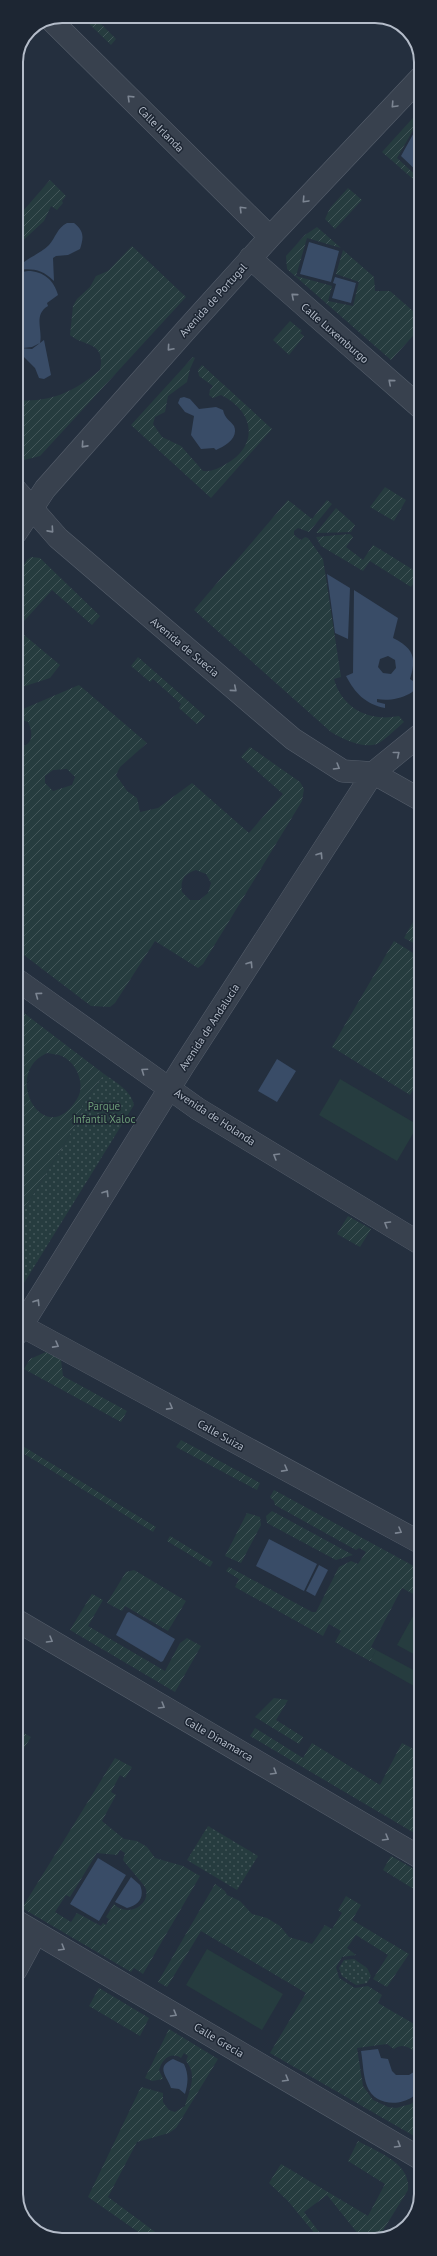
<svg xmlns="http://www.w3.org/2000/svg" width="437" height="2256" viewBox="0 0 437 2256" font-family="'PT Sans',sans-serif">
  <defs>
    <pattern id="park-dots" width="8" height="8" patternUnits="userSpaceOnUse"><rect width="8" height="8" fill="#263c3f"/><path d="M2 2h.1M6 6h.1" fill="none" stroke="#435659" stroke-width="1.8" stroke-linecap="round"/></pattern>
    <pattern id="garden-furrows" width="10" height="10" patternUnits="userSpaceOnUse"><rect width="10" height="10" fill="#263c3f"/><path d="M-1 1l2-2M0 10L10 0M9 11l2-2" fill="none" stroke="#435659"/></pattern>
  </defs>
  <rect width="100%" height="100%" fill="#242f3e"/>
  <!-- grass -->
  <path fill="#263c3f" d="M340,1079L418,1125L397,1161L319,1115Z
    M417,1609L421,1611V1658L397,1645Z
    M376,1650L421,1674V1690L370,1661Z
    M207,1949L283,1994L262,2030L186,1985Z"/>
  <!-- park -->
  <path fill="url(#park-dots)" d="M104,1074C115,1082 131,1090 134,1105L16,1296V1222L62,1148L79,1118L82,1106Z
    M208,1826L258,1856L237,1890L187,1860Z
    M354,1959L367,1968L371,1976L367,1983L356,1985L342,1976L339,1968L344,1960Z"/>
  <!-- garden -->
  <path fill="url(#garden-furrows)" fill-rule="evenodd" d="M81,16H93L116,39L111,45Z
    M421,109V126L416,125L397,158L421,180V186L382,152Z
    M50,180L66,196L62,201L63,203L57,210L51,206L44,221L16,247V219Z
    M348,188L362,200L335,229L325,219L330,208Z
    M317,227L341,248L307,238L296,276L332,286L328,301L353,306L359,282L336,274L343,250L374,277L375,291H390L421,318V327L391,360L287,269L286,256L305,235Z
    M132,246L186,297L40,456L24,460L16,453V400C50,403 74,392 100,370C106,340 83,347 70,335L73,306L77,299L90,287L96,276L108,271Z
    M290,321L302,331L300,333L304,336L289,355L273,340Z
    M193,357L195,358L190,369L187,382L168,396L165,412L155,417L153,424L162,437L181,446L203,471C212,472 219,468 226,464C260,445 254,411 221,395L213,398L209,395L210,390L213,386L199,376L198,370L202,365L272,429L211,498L131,425Z
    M385,487L406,500L394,521L370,507Z
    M288,500L312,519L327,500L332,504L309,532L298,528L294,531V535L301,540L305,537L308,538L323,559L341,677L334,679C342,709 370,722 399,716L404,722C398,727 384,741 377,744C362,749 343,739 331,732L194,610Z
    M336,508L355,525L351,532L316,533Z
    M350,534L353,537L346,547L363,560L373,545L420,574L411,587L370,561L363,571L321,546L316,537Z
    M31,557L40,558L100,616L92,625L52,590L17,629L60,665L50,678L16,689V577L27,560Z
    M138,657L205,716L197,724L179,708L181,704L153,679L150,682L131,666Z
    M79,685L147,743L120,767L116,775L127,791L137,798L140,812L158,808L192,783L249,833L283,794L241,757L250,747L300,782L304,789L302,801L203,964L198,968L155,941L115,1003L110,1007L91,1006L16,949V747C33,748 34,734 28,722L16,718V712ZM67,769L75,777L72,785L53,791L45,783V776L53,770ZM196,870L206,874L211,883L208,893L200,900H190L182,892C180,880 184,874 196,870Z
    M413,922L421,927V947L404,938Z
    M394,941L421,958V1077L410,1095L332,1047Z
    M16,1007L104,1074L82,1106L79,1118L62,1148L16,1222ZM47,1053C51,1054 57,1054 62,1056C77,1063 86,1085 77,1099C45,1152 0,1074 47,1053Z
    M348,1216L371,1229L360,1247L337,1234Z
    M46,1352L61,1360L63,1376L127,1411L121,1422L24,1369L30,1359Z
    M181,1440L260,1483L257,1490L176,1447Z
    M16,1442L156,1527L153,1532L16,1449Z
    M274,1490L421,1570V1598L402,1588L371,1647L376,1650L370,1661L335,1642L341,1631L329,1624L323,1636L235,1587L239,1579L226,1571L229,1567L312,1612H316L339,1567L351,1561L358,1564L366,1552L359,1548L356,1550L275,1505L274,1501L270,1497Z
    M272,1511L353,1555L336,1560L267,1523L266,1516Z
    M247,1513L260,1517L261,1525L241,1563L225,1556Z
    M170,1536L213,1562L210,1567L167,1541Z
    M134,1570L186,1601L168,1631L125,1606L122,1611L107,1603L126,1572Z
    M92,1594L103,1600L88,1626L165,1671L180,1643L187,1638L201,1646L175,1692L70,1630Z
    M274,1698L288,1700L276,1720L303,1737L299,1744L255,1717Z
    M255,1728L303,1758L312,1743L380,1785L402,1743L421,1753V1787L416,1795L421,1803V1837L250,1736Z
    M16,1729L31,1737L16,1761Z
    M115,1758L132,1767L125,1778L120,1775L111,1792L116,1795L102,1821L124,1839L137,1841L147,1847L155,1858L183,1866L200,1876L143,1974L134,1968L131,1972L22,1908ZM120,1850L125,1853L123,1860C128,1867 144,1884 146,1889C150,1907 126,1917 114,1904L106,1917L109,1919L106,1925L103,1923L101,1926L77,1913L71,1922L55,1912L66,1895L70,1897L97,1853L117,1855Z
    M391,1856L421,1873L420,1893L383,1870Z
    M215,1884L225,1891L227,1895L240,1901L252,1914L267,1918L280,1926L289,1937L312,1944L325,1925L332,1929L342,1913L338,1910L346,1896L361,1905L352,1920L409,1954L387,1987L373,1979L388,1955L356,1935L347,1948L356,1955L342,1957L336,1967L339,1978L355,1988L368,1986L382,1995L378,2003L421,2028V2068L418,2065L417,2055C411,2047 402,2043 394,2049L387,2044L357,2048L363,2086L373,2100L388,2107L396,2108L411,2104L417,2098L421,2104V2140L270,2053L306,1993L201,1931L167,1987L158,1982Z
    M99,1988L149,2018L140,2036L89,2006Z
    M169,2029L218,2059L176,2128L169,2133L137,2142L108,2197L166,2240H150L88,2197L141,2087L163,2093V2102L169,2110L175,2112L185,2106C189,2091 198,2075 186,2061L188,2056L184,2053L181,2058C170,2051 162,2060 159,2070L163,2079L152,2081L145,2078Z
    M358,2141C379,2153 411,2163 408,2190L377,2240H353L359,2235L327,2195L304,2212L325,2240H320L288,2201L269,2183L281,2164L368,2216L385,2184L348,2161Z"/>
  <!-- water -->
  <path fill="#394c67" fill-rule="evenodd" d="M416,129L421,131V175L401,156Z
    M67,223H74C84,231 84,237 80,249L68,255L56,256L53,258L54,281C42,269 32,268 16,270C25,258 39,255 49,245C56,237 57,228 67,223Z
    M309,242L339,251L331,282L300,274Z
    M28,271C43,271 54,280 58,295L47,303L48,306C33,315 43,330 40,343L32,347L23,348L16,341V273Z
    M335,277L356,283L351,303L332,298L336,284L333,283Z
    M44,340L51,375L44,379L39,378L35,368L23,356L19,348L32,349Z
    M184,397L190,399L199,409L216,407L223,410C225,419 230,420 234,426C239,438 225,446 216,450L214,448L201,449L191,435L194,416L185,412L178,403L180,398Z
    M327,574L350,588L348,639L335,633Z
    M354,590L398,618L393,638C413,648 417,657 410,679L413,681L416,674L421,675C421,696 393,702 377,699V702L385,704V708C365,704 355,693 346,676L353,673ZM388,656L395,660L396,668L391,674L383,673L378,667L380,659Z
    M277,1059L296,1071L277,1102L258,1091Z
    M269,1539L317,1564L304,1591L256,1566Z
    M319,1565L328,1570L315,1596L306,1591Z
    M129,1612L175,1639L163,1661L161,1662L116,1635L127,1613Z
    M98,1858L126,1875L99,1921L70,1904Z
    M131,1877L140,1885C145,1897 139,1905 127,1908L115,1902Z
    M378,2049L381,2058L388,2059L392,2071L396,2075H409L417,2070C436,2101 378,2117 367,2086C363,2076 363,2062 361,2051Z
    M173,2059L184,2064C189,2075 188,2083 185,2094L179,2089L171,2088C167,2076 155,2067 173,2059Z"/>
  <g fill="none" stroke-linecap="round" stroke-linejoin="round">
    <!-- minor casing -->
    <g stroke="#565f6c" stroke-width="23">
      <path id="minor" d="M51,20L270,237
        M250,258L421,408
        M16,490L58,538L293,739L343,771L373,773L421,800
        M16,533L45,489L186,330L270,237L421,77
        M16,979L198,1109L421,1244
        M22,1326L421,1543
        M16,1335L184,1065L373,773L421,734
        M16,1620L421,1858
        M16,1921L421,2159
        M16,1970L36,1933"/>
    </g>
    <!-- minor -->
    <use href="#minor" stroke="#38414e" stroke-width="22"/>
  </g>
  <!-- one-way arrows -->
  <defs><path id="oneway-chevron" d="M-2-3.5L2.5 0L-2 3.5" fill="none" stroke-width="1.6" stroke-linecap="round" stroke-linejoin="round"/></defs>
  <g stroke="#7c8592">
    <use href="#oneway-chevron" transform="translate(130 98) rotate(-136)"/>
    <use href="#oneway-chevron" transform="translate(394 105) rotate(133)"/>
    <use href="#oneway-chevron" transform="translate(305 200) rotate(133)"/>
    <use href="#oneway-chevron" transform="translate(242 209) rotate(-135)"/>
    <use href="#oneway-chevron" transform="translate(294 296) rotate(-139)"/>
    <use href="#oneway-chevron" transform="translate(170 348) rotate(131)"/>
    <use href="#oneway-chevron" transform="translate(391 382) rotate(-139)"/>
    <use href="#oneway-chevron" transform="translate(84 445) rotate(132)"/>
    <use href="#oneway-chevron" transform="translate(51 530) rotate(48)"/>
    <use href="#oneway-chevron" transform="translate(234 689) rotate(40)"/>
    <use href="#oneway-chevron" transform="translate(397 754) rotate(-39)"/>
    <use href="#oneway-chevron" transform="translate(337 767) rotate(31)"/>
    <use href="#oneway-chevron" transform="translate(320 855) rotate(-57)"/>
    <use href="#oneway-chevron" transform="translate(250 964) rotate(-57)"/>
    <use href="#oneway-chevron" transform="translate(38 995) rotate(-144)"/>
    <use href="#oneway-chevron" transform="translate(144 1071) rotate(-145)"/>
    <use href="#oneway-chevron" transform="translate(276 1156) rotate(-149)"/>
    <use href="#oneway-chevron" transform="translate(106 1193) rotate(-58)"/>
    <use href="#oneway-chevron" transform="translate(387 1224) rotate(-149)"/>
    <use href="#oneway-chevron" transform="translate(37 1302) rotate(-58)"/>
    <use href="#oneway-chevron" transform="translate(56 1345) rotate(29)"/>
    <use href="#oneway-chevron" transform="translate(170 1407) rotate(29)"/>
    <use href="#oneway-chevron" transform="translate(285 1469) rotate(29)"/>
    <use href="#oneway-chevron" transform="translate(399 1531) rotate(29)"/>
    <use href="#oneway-chevron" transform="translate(50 1640) rotate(30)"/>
    <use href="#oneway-chevron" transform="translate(162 1706) rotate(31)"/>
    <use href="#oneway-chevron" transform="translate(274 1772) rotate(31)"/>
    <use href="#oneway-chevron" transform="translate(386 1838) rotate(30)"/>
    <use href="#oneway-chevron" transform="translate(62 1948) rotate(31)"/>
    <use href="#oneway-chevron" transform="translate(174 2014) rotate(30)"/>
    <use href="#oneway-chevron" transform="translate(286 2079) rotate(30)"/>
    <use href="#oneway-chevron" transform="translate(398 2145) rotate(31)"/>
  </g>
  <g text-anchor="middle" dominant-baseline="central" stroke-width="3" stroke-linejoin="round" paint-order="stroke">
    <!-- street labels -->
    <g font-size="11" fill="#b4bcc9" stroke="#1d2633">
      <text transform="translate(161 129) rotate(45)">Calle Irlanda</text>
      <text transform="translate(213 300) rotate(-48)">Avenida de Portugal</text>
      <text transform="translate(335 333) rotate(41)">Calle Luxemburgo</text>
      <text transform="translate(185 647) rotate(40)">Avenida de Suecia</text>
      <text transform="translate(209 1027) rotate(-57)">Avenida de Andalucía</text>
      <text transform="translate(215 1117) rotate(33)">Avenida de Holanda</text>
      <text transform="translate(221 1435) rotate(29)">Calle Suiza</text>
      <text transform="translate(219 1739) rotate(30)">Calle Dinamarca</text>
      <text transform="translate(219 2040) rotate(31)">Calle Grecia</text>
    </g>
    <!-- park labels -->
    <g font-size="11" fill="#6b9a76" stroke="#1d2633">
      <text x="104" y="1106">Parque<tspan x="104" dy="13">Infantil Xaloc</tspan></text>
    </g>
  </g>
  <!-- crop -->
  <path d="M0 0H437V2256H0ZM62 23H375A39 39 0 0 1 414 62V2194A39 39 0 0 1 375 2233H62A39 39 0 0 1 23 2194V62A39 39 0 0 1 62 23Z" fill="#1d2633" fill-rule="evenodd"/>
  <path fill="none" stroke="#b4bcc9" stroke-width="2" d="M62 23H375A39 39 0 0 1 414 62V2194A39 39 0 0 1 375 2233H62A39 39 0 0 1 23 2194V62A39 39 0 0 1 62 23Z"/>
</svg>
